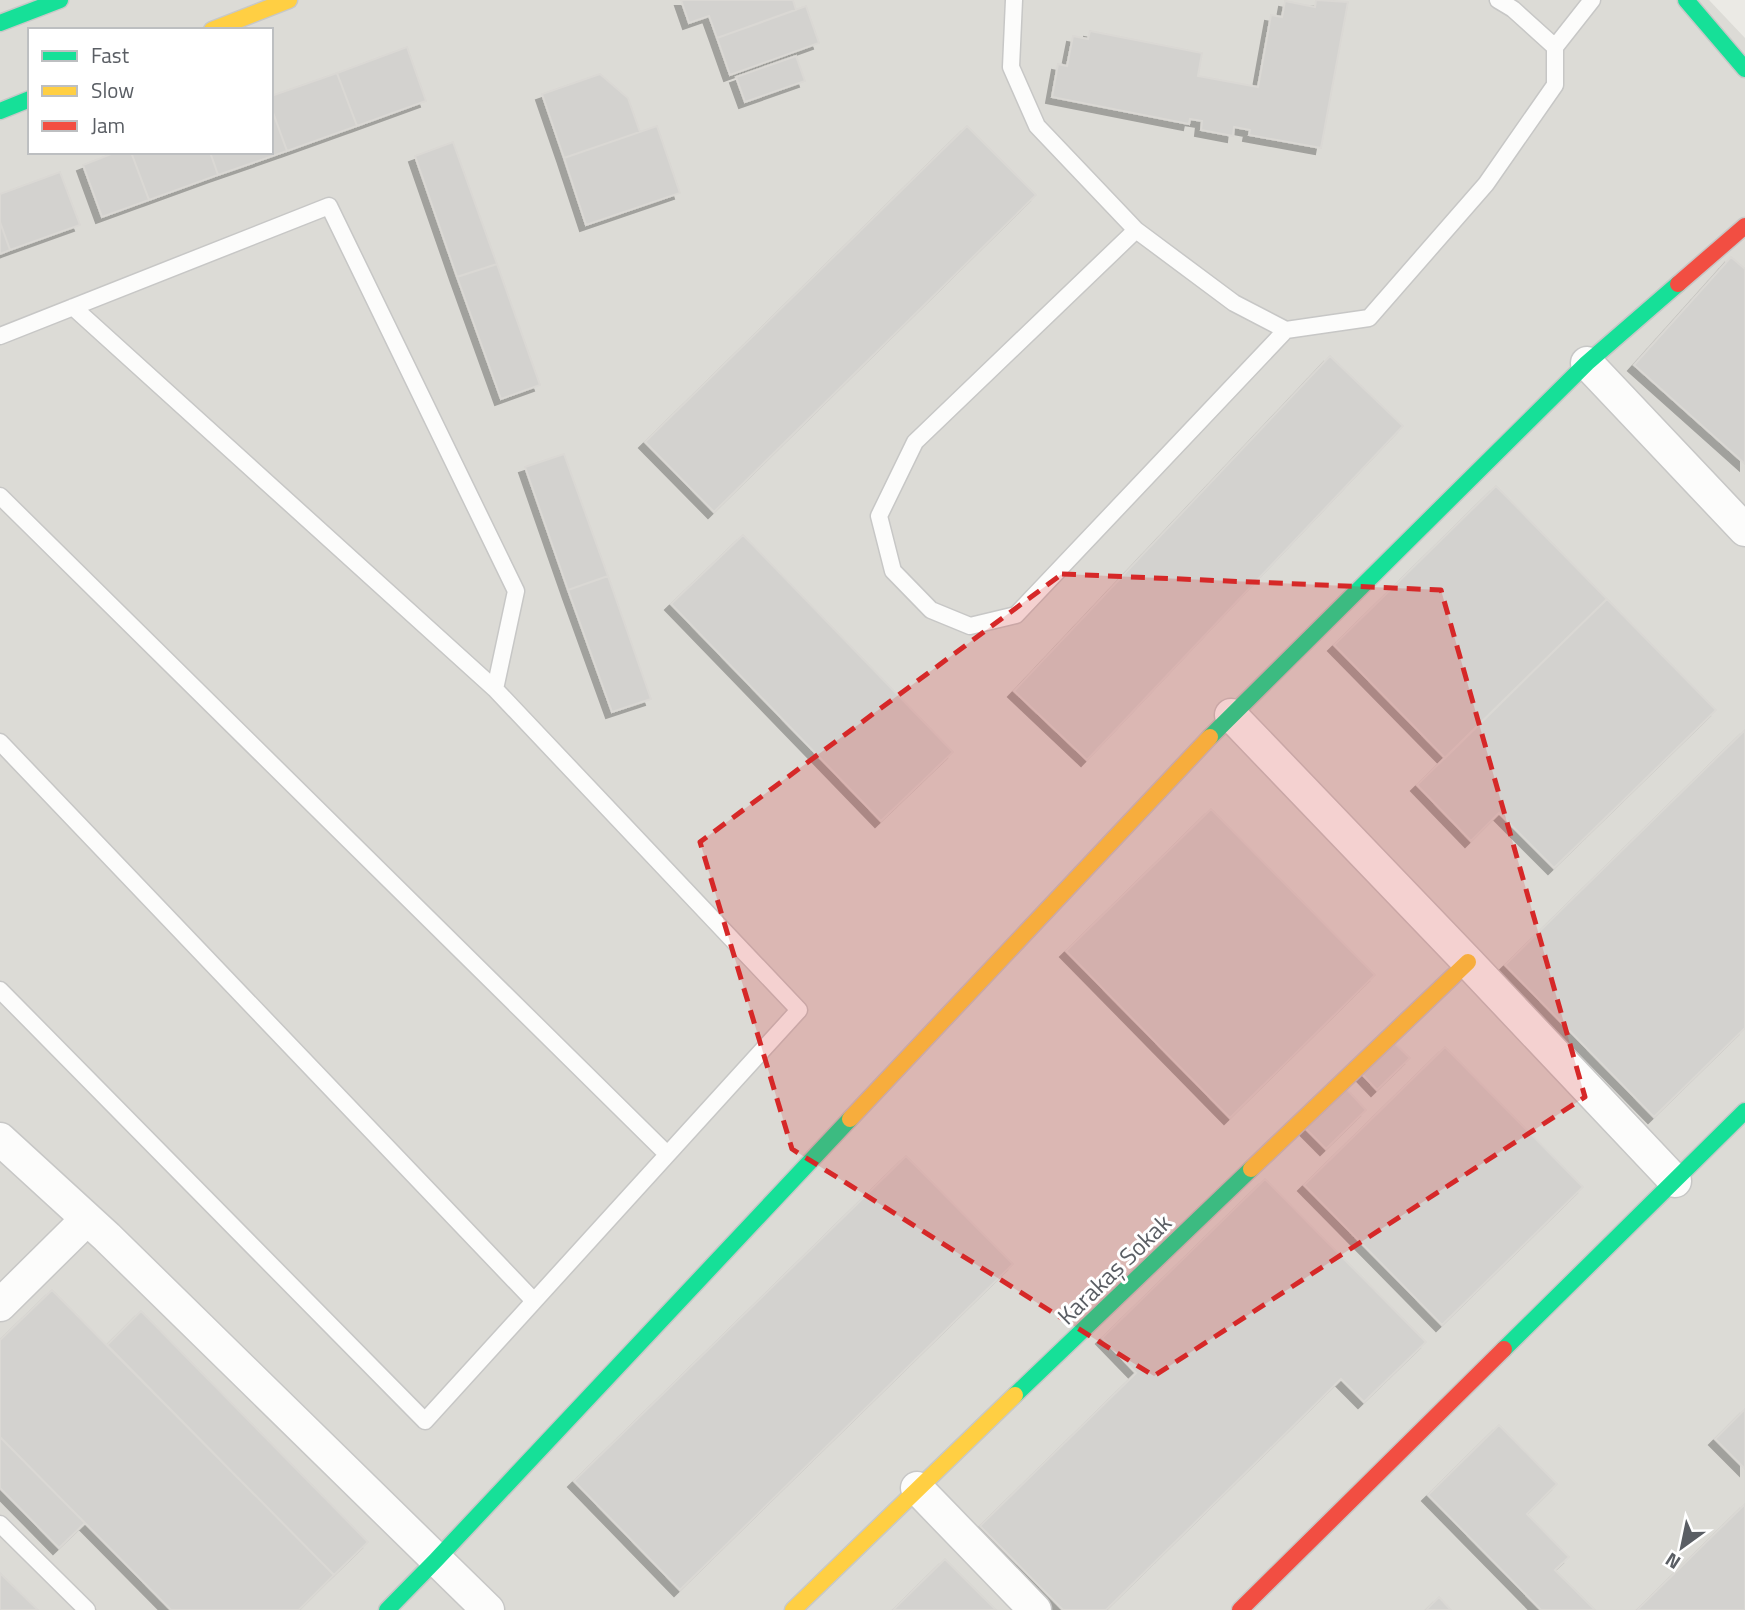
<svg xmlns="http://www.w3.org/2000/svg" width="1745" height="1610" viewBox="0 0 1745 1610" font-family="'Titillium Web',sans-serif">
  <defs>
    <filter id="shadow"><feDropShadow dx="-6" dy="6" stdDeviation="0" flood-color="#0004"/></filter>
  </defs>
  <rect width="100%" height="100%" fill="#ebeae5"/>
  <!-- industrial -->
  <path fill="#dcdbd6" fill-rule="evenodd" d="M0,0H1709L1745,38V1610H0ZM30,30H271V152H30Z"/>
  <!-- building -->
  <path fill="#d3d2cf" stroke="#dad8d4" stroke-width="2" filter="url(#shadow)" d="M681,0H793L796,10L717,38L709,16L689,23Z
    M1316,0L1348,2L1321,148L1249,135L1250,130L1234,127L1233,136L1201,130L1202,121L1190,119L1189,124L1052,97L1058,64L1067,66L1073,36L1088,39L1090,31L1202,53L1198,76L1258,87L1271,15L1282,17L1285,1L1315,7Z
    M806,6L819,43L730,75L717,38Z
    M407,47L426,101L357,126L337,73Z
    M796,56L805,81L745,102L736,77Z
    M337,73L357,126L287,151L271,107V96Z
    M600,74L628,98L640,132L564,158L542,94Z
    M271,107L287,151L218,175L210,152H271Z
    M657,126L680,193L586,225L564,158Z
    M967,126L1036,195L714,512L645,442Z
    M453,142L497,264L457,277L415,156Z
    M116,152H131L149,200L102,217L83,165Z
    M131,152H210L218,175L149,200Z
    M60,172L80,225L10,250L0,222V194Z
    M0,222L10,250L0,254Z
    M1731,257L1745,269V464L1634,365Z
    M497,264L540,385L501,399L457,277Z
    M1330,356L1403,426L1087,760L1014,691Z
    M564,454L608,576L568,590L525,467Z
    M1496,486L1607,599L1445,758L1334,645Z
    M743,535L953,752L881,821L671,604Z
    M608,576L651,699L612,712L568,590Z
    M1607,599L1716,710L1554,868L1499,813L1471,841L1417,785Z
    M1745,730V1028L1654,1117L1505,965Z
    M1211,809L1375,975L1230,1118L1066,951Z
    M1389,1038L1410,1058L1377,1090L1357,1069Z
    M1445,1047L1583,1187L1442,1325L1304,1185Z
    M1342,1084L1366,1110L1326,1149L1301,1124Z
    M906,1156L1013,1264L680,1590L574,1481Z
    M1265,1179L1426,1342L1364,1402L1341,1379L1106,1610H1063L980,1526L1136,1373L1102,1338Z
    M52,1290L334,1575L299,1610H171L0,1437V1340Z
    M141,1311L368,1542L334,1575L107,1345Z
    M1745,1409V1469L1715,1439Z
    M1499,1425L1557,1484L1527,1514L1569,1557L1555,1570L1595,1610H1541L1428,1495Z
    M0,1437L85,1523L59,1548L0,1488Z
    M1745,1504V1610H1637Z
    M945,1559L996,1610H893Z
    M0,1573L38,1610H0Z
    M1439,1597L1451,1610H1426Z"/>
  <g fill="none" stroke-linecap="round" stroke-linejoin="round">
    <!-- lane casing -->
    <g stroke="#c7c7c6" stroke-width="19">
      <path id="lane" d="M1014,0L1011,67L1037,126L1136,230L1234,303L1286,330L1369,318L1486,184L1555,85V47L1513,9L1498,0
        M1555,47L1592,0
        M1136,230L915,442L879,516L893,571L931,610L970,626L1016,615L1286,330
        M73,307L495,689
        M0,336L329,206L516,591L495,689L799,1010L425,1421L0,990
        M0,496L667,1154
        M0,742L534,1301
        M0,1524L87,1610"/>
    </g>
    <!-- street casing -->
    <g stroke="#c7c7c6" stroke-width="35">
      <path id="street" d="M1587,363L1745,530
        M1231,715L1468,962L1675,1181
        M0,1139L107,1237L488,1610
        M0,1305L87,1219
        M917,1488L1035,1610"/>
    </g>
    <!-- fast casing -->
    <g stroke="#c7c8c7" stroke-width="19">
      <path id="fast" d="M1686,0L1745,69
        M0,23L60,0
        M0,111L30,99
        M1210,737L1587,363L1678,284
        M1504,1349L1745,1111
        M1015,1395L1251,1169
        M387,1610L436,1560L850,1119"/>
    </g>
    <!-- slow casing -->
    <g stroke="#c7c8c7" stroke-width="19">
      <path id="slow" d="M212,30L289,0
        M850,1119L1210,737
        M1251,1169L1468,962
        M793,1610L1015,1395"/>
    </g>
    <!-- jam casing -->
    <g stroke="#c7c8c7" stroke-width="19">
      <path id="jam" d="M1678,284L1745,226
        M1240,1610L1504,1349"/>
    </g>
    <!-- lane -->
    <use href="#lane" stroke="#fcfcfb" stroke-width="16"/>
    <!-- street -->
    <use href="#street" stroke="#fcfcfb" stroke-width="32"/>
    <!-- fast -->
    <use href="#fast" stroke="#16e098" stroke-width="16"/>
    <!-- slow -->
    <use href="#slow" stroke="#ffcf43" stroke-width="16"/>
    <!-- jam -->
    <use href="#jam" stroke="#f24e42" stroke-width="16"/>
  </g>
  <!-- marked area -->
  <path fill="#d62828" fill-opacity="0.2" stroke="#d62828" stroke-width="5" stroke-dasharray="14 9" stroke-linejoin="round" d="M1062,574L1441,590L1585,1097L1154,1376L792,1149L700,842Z"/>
  <g text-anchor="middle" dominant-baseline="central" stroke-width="6" stroke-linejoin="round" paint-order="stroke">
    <!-- street labels -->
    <g font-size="24" fill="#5a5e64" stroke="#fff">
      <text transform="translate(1114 1269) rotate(-44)">Karakaş Sokak</text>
    </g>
  </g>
  <!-- legend -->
  <rect x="28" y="28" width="245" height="126" fill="#ffffff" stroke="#bdbfc1" stroke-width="2"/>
  <rect x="42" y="51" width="35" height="10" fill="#16e098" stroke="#bdbfc1" stroke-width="2"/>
  <text x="91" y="63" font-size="21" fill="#5a5e64">Fast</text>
  <rect x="42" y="86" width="35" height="10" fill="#ffcf43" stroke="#bdbfc1" stroke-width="2"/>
  <text x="91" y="98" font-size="21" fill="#5a5e64">Slow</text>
  <rect x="42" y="121" width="35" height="10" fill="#f24e42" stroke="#bdbfc1" stroke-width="2"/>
  <text x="91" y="133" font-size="21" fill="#5a5e64">Jam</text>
  <!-- north arrow -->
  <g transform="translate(1682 1547) rotate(213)" stroke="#ffffff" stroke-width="5" paint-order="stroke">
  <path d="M0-5L12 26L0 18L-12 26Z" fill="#5a5e64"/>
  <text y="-10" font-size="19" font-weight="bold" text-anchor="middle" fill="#5a5e64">N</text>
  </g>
</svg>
